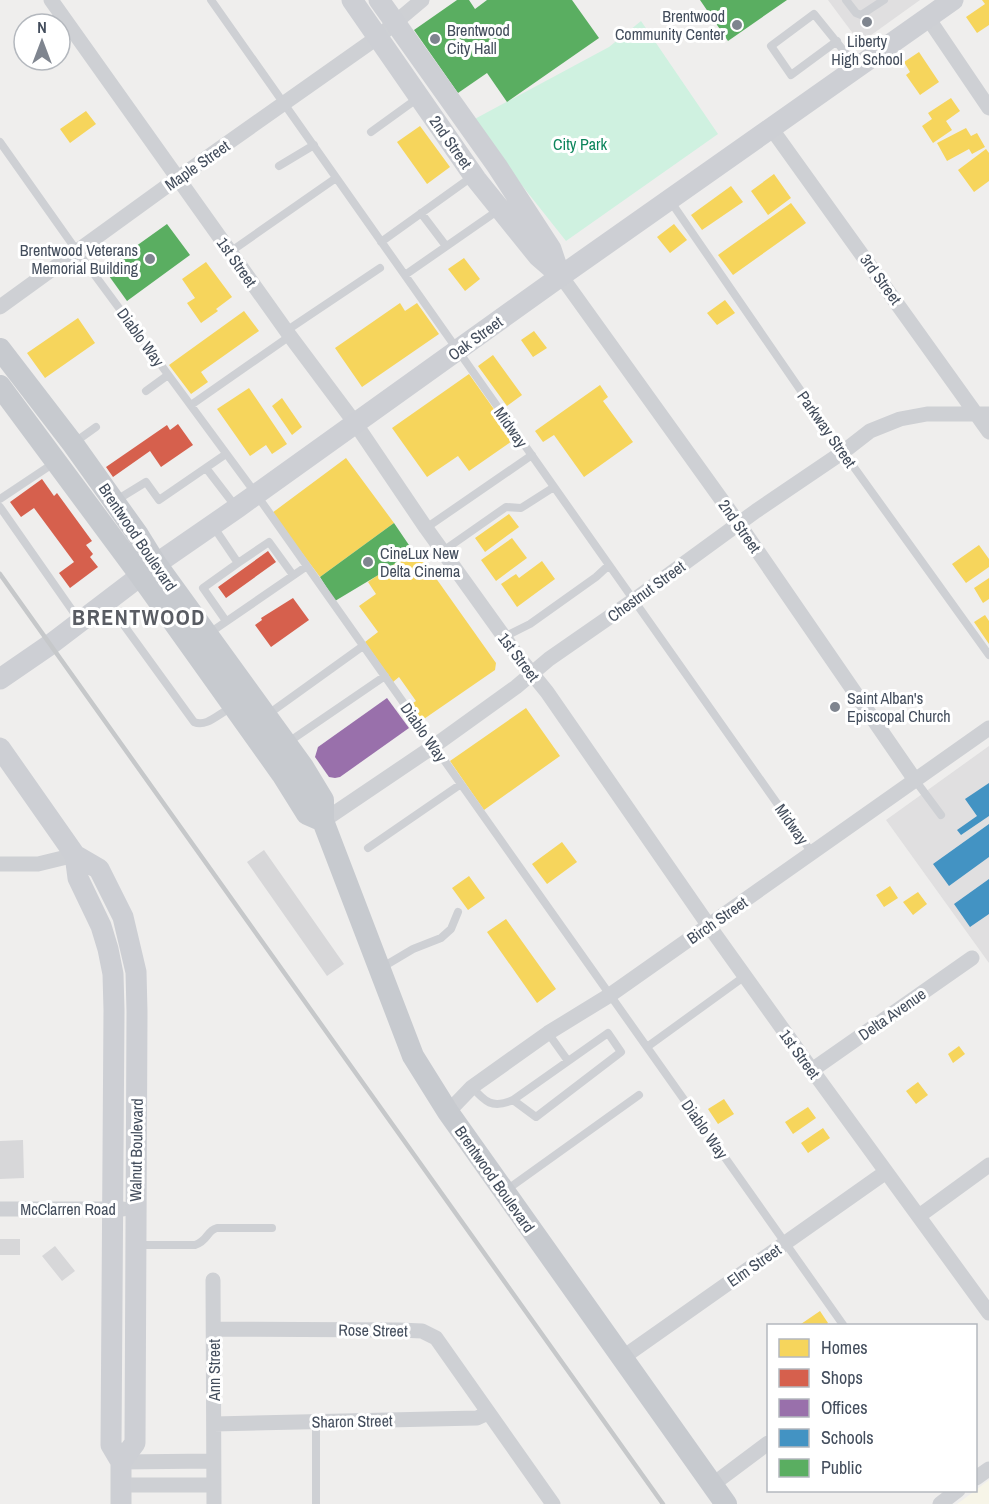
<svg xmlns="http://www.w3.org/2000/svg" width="989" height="1504" viewBox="0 0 989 1504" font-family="'Archivo Narrow',sans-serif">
  <rect width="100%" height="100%" fill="#efeeed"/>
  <!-- commercial -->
  <path fill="#f7f5e8" d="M989,1480V1504H957L976,1490Z"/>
  <!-- education -->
  <path fill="#e0dfe0" d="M828,0H920L860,43Z
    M989,746V963L886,820Z"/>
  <!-- green -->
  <path fill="#cff1e0" d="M641,21L718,134L566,241L471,121L609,47Z"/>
  <!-- homes -->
  <path fill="#f6d55c" d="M982,0H989V25L977,33L966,17L985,4Z
    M919,52L939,82L920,95L906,75L910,72L904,62Z
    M951,98L960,111L946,121L952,130L933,143L922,126L932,119L928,113Z
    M86,111L96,124L70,143L60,129Z
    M420,126L450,167L427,184L397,142Z
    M966,128L971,136L977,133L985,147L972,154L969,149L947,161L937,143Z
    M986,149L989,153V181L974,192L958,170Z
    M774,174L791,198L768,215L751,191Z
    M731,186L743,202L702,230L691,215Z
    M791,203L806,223L733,275L718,255Z
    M674,224L687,240L670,253L657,237Z
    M464,258L480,279L465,291L448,269Z
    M206,262L232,297L216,309L218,311L201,323L187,303L195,298L182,279Z
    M725,300L735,313L717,325L707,313Z
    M400,303L405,311L417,303L439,334L362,387L335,348Z
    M244,311L259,331L201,372L208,382L191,394L169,365Z
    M78,318L95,343L45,378L27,353Z
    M534,331L547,348L533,357L521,340Z
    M493,355L522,395L507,406L478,366Z
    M469,374L515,439L469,471L458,456L427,477L392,428Z
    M600,385L608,397L603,401L633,442L584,477L554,435L543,442L535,431Z
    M249,388L287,444L272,454L266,445L250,456L217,409Z
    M282,398L302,427L292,435L272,406Z
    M346,458L394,523L320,577L272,513Z
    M509,514L519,527L485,552L475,538Z
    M512,538L527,558L496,581L481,560Z
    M979,545L989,559V567L966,583L952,564Z
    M416,550L496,663L495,670L421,721L410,705L416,701L399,677L393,682L365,642L378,632L359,606L376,594L368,582L413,551Z
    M542,561L555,579L517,607L501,584L516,574L519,578Z
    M989,578V599L983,603L974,588Z
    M985,615L989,621V644L974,622Z
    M526,708L560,756L484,810L450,761Z
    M562,842L577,862L547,884L532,864Z
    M469,876L485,898L468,910L452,888Z
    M890,886L898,898L884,907L876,895Z
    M918,892L927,904L913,915L903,902Z
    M506,919L556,989L537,1003L487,932Z
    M959,1046L965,1054L953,1063L948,1054Z
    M918,1082L928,1095L916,1104L906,1091Z
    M724,1099L734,1114L718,1124L708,1109Z
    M808,1107L816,1118L793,1134L785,1122Z
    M823,1128L830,1138L808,1153L801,1143Z
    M820,1311L828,1323L825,1326H802L801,1324Z"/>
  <!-- shops -->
  <path fill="#d6604d" d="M178,424L193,445L161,467L150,451L113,477L106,467L167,425L170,430Z
    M42,479L54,496L57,493L92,541L86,545L93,554L90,557L98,567L70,588L59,573L74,562L34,508L21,517L10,502Z
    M268,551L276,562L226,598L218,587Z
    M293,598L309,620L271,647L255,625L262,620L261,618Z"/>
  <!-- offices -->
  <path fill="#9970ab" d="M387,698L409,728L340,777L335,778L329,777L315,757L318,747Z"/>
  <!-- schools -->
  <path fill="#4393c3" d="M989,783V816L961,835L957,830L977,816L965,799Z
    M989,824V857L949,886L933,864Z
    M989,879V914L970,927L954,904Z"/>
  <!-- public -->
  <path fill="#5aae61" d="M457,0H469L475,9L487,0H572L599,38L507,102L487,73L458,93L414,30Z
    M700,0H787L728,41Z
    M167,224L190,255L127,301L104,269Z
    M394,523L413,551L380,574L335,601L320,577Z"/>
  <!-- building -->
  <path fill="#d7d7d9" d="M264,850L344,964L327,976L247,862Z
    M23,1140L24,1178L0,1179V1141Z
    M0,1239H20V1255H0Z
    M55,1246L75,1271L62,1281L42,1256Z"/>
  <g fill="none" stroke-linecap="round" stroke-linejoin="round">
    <!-- lane -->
    <path stroke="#ced0d4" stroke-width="8" d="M211,0L812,853
      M846,0L856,13L861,15L884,0
      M837,41L791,75L771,46L814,14L856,66
      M371,132L418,98
      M0,142L77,251L256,494L844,1326
      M279,166L314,145
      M671,202L843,452L989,655
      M421,213L446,246
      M381,242L473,176
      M230,252L336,178
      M405,275L500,209
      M286,331L380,268
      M146,391L168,375
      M191,405L290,336
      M75,442L96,427
      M206,468L236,507
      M0,499L54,463
      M115,501L146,482L159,500L226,454
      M0,507L79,620
      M213,526L238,563L269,542L293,575
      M426,528L532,455
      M443,551L506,507L521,508L554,487
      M107,602L194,722C207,728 220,712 233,707
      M226,621L203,588L238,563
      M208,634L307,566
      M504,637L530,624L596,577L609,565
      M267,715L363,646
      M287,743L385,676
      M915,780L941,815
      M368,848L461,784
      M381,968L413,949L441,938L451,929L458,912
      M548,1033L568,1061
      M647,1047L745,976
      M472,1087C485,1102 492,1109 513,1100L608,1033L621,1052L536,1117L513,1100
      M505,1191L639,1095
      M137,1245H195C209,1240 206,1231 217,1228H272
      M316,1504V1422"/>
    <!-- street -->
    <path stroke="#ced0d4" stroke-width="15" d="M51,0L290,336L355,423L426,528L517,655L547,692L709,926L812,1070L989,1313
      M928,18L989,108
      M771,128L989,432
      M561,276L739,524L915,780
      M0,307L178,178L378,37L422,0
      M323,821L434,746L516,687L549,659L634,600L756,511L843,452L870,431L900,419L927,414H989
      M0,864H38L75,855
      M812,1070L972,958
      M448,1112L472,1087L548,1033L610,995L989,728
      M0,1209H123
      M919,1216L989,1165
      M213,1280L214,1504
      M214,1329L399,1330L422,1331L436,1338L553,1504
      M622,1358L886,1172
      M214,1424L477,1418L488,1413
      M121,1462L213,1461
      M976,1478L989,1469
      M122,1485H214
      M712,1485L768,1443
      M940,1504L958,1490"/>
    <!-- secondary -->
    <path stroke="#cdcfd4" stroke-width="21" d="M352,0L476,179L538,256L561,276
      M379,0L497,166L551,249L558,270
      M0,679L51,644L156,564L237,508L561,276L953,0
      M0,748L75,855L99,869L123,917L136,972L137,1012L135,1443L121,1462
      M75,855L78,878L101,926L108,949L113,974L114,1010L111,1445L121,1462V1504"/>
    <!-- primary -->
    <path stroke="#c7cacf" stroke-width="22" d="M0,349L73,444L138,535L156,564L303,767L323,800V821L413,1056L448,1112L726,1504
      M0,386L140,575L282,774L307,814L323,821"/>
    <!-- rail -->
    <path stroke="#c6c8ca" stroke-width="4.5" d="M0,574L663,1504"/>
  </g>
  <!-- markers -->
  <g fill="#7f858f" stroke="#fff" stroke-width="2">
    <circle cx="867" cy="22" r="6"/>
    <circle cx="737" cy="25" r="6"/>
    <circle cx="435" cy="39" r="6"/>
    <circle cx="150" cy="259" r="6"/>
    <circle cx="368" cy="562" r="6"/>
    <circle cx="835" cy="707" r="6"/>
  </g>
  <g text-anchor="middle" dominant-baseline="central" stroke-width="6" stroke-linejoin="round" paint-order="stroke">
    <!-- poi labels -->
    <g font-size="16" fill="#434d5c" stroke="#fff" text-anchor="start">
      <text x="725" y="16" text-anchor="end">Brentwood<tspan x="725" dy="18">Community Center</tspan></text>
      <text x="447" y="30">Brentwood<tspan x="447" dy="18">City Hall</tspan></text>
      <text x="867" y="41" text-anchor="middle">Liberty<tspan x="867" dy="18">High School</tspan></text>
      <text x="138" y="250" text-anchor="end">Brentwood Veterans<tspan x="138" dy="18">Memorial Building</tspan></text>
      <text x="380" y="553">CineLux New<tspan x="380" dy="18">Delta Cinema</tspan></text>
      <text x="847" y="698">Saint Alban's<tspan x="847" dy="18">Episcopal Church</tspan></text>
    </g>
    <!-- street labels -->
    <g font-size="16" fill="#434d5c" stroke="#fff">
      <text transform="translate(451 142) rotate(55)">2nd Street</text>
      <text transform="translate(197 165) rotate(-35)">Maple Street</text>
      <text transform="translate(237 262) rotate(55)">1st Street</text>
      <text transform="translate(881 279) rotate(54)">3rd Street</text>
      <text transform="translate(141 337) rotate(54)">Diablo Way</text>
      <text transform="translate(475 338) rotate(-36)">Oak Street</text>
      <text transform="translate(511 427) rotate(55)">Midway</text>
      <text transform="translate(827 429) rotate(55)">Parkway Street</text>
      <text transform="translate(740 526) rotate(55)">2nd Street</text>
      <text transform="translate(138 537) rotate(56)">Brentwood Boulevard</text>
      <text transform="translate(646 591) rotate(-36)">Chestnut Street</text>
      <text transform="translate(519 657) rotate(53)">1st Street</text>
      <text transform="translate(424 732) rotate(55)">Diablo Way</text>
      <text transform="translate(792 824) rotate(55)">Midway</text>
      <text transform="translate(717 920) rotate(-35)">Birch Street</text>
      <text transform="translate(892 1014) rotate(-35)">Delta Avenue</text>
      <text transform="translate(800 1054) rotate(54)">1st Street</text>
      <text transform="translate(705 1129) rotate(55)">Diablo Way</text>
      <text transform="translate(136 1150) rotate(-89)">Walnut Boulevard</text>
      <text transform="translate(495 1179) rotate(55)">Brentwood Boulevard</text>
      <text x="68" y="1209">McClarren Road</text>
      <text transform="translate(754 1265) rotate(-35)">Elm Street</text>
      <text transform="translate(373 1330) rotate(1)">Rose Street</text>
      <text transform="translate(214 1370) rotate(-90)">Ann Street</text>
      <text transform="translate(352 1421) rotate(-1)">Sharon Street</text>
    </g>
    <!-- park labels -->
    <g font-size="16" fill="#0c855b" stroke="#fff">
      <text x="580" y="144">City Park</text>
    </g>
    <!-- district labels -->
    <g font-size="22" font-weight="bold" letter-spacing="1.5" fill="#595c63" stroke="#fff">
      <text x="139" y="617">BRENTWOOD</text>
    </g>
  </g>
  <!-- legend -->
  <rect x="767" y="1324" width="210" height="168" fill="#ffffff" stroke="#b4b8be" stroke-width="1.5"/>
  <rect x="779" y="1339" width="30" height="18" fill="#f6d55c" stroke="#b4b8be" stroke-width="1.5"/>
  <text x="821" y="1354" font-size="18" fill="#434d5c">Homes</text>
  <rect x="779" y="1369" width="30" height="18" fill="#d6604d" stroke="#b4b8be" stroke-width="1.5"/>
  <text x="821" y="1384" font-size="18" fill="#434d5c">Shops</text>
  <rect x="779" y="1399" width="30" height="18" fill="#9970ab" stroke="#b4b8be" stroke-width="1.5"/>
  <text x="821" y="1414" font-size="18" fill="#434d5c">Offices</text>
  <rect x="779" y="1429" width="30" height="18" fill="#4393c3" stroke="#b4b8be" stroke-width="1.5"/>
  <text x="821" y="1444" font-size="18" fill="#434d5c">Schools</text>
  <rect x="779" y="1459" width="30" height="18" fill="#5aae61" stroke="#b4b8be" stroke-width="1.5"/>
  <text x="821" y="1474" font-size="18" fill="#434d5c">Public</text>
  <!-- north arrow -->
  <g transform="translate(42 42)"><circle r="28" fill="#ffffff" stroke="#b4b8be" stroke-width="1.5"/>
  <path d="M0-4.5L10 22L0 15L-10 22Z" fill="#7f858f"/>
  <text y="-9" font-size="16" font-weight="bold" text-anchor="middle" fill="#434d5c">N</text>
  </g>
</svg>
